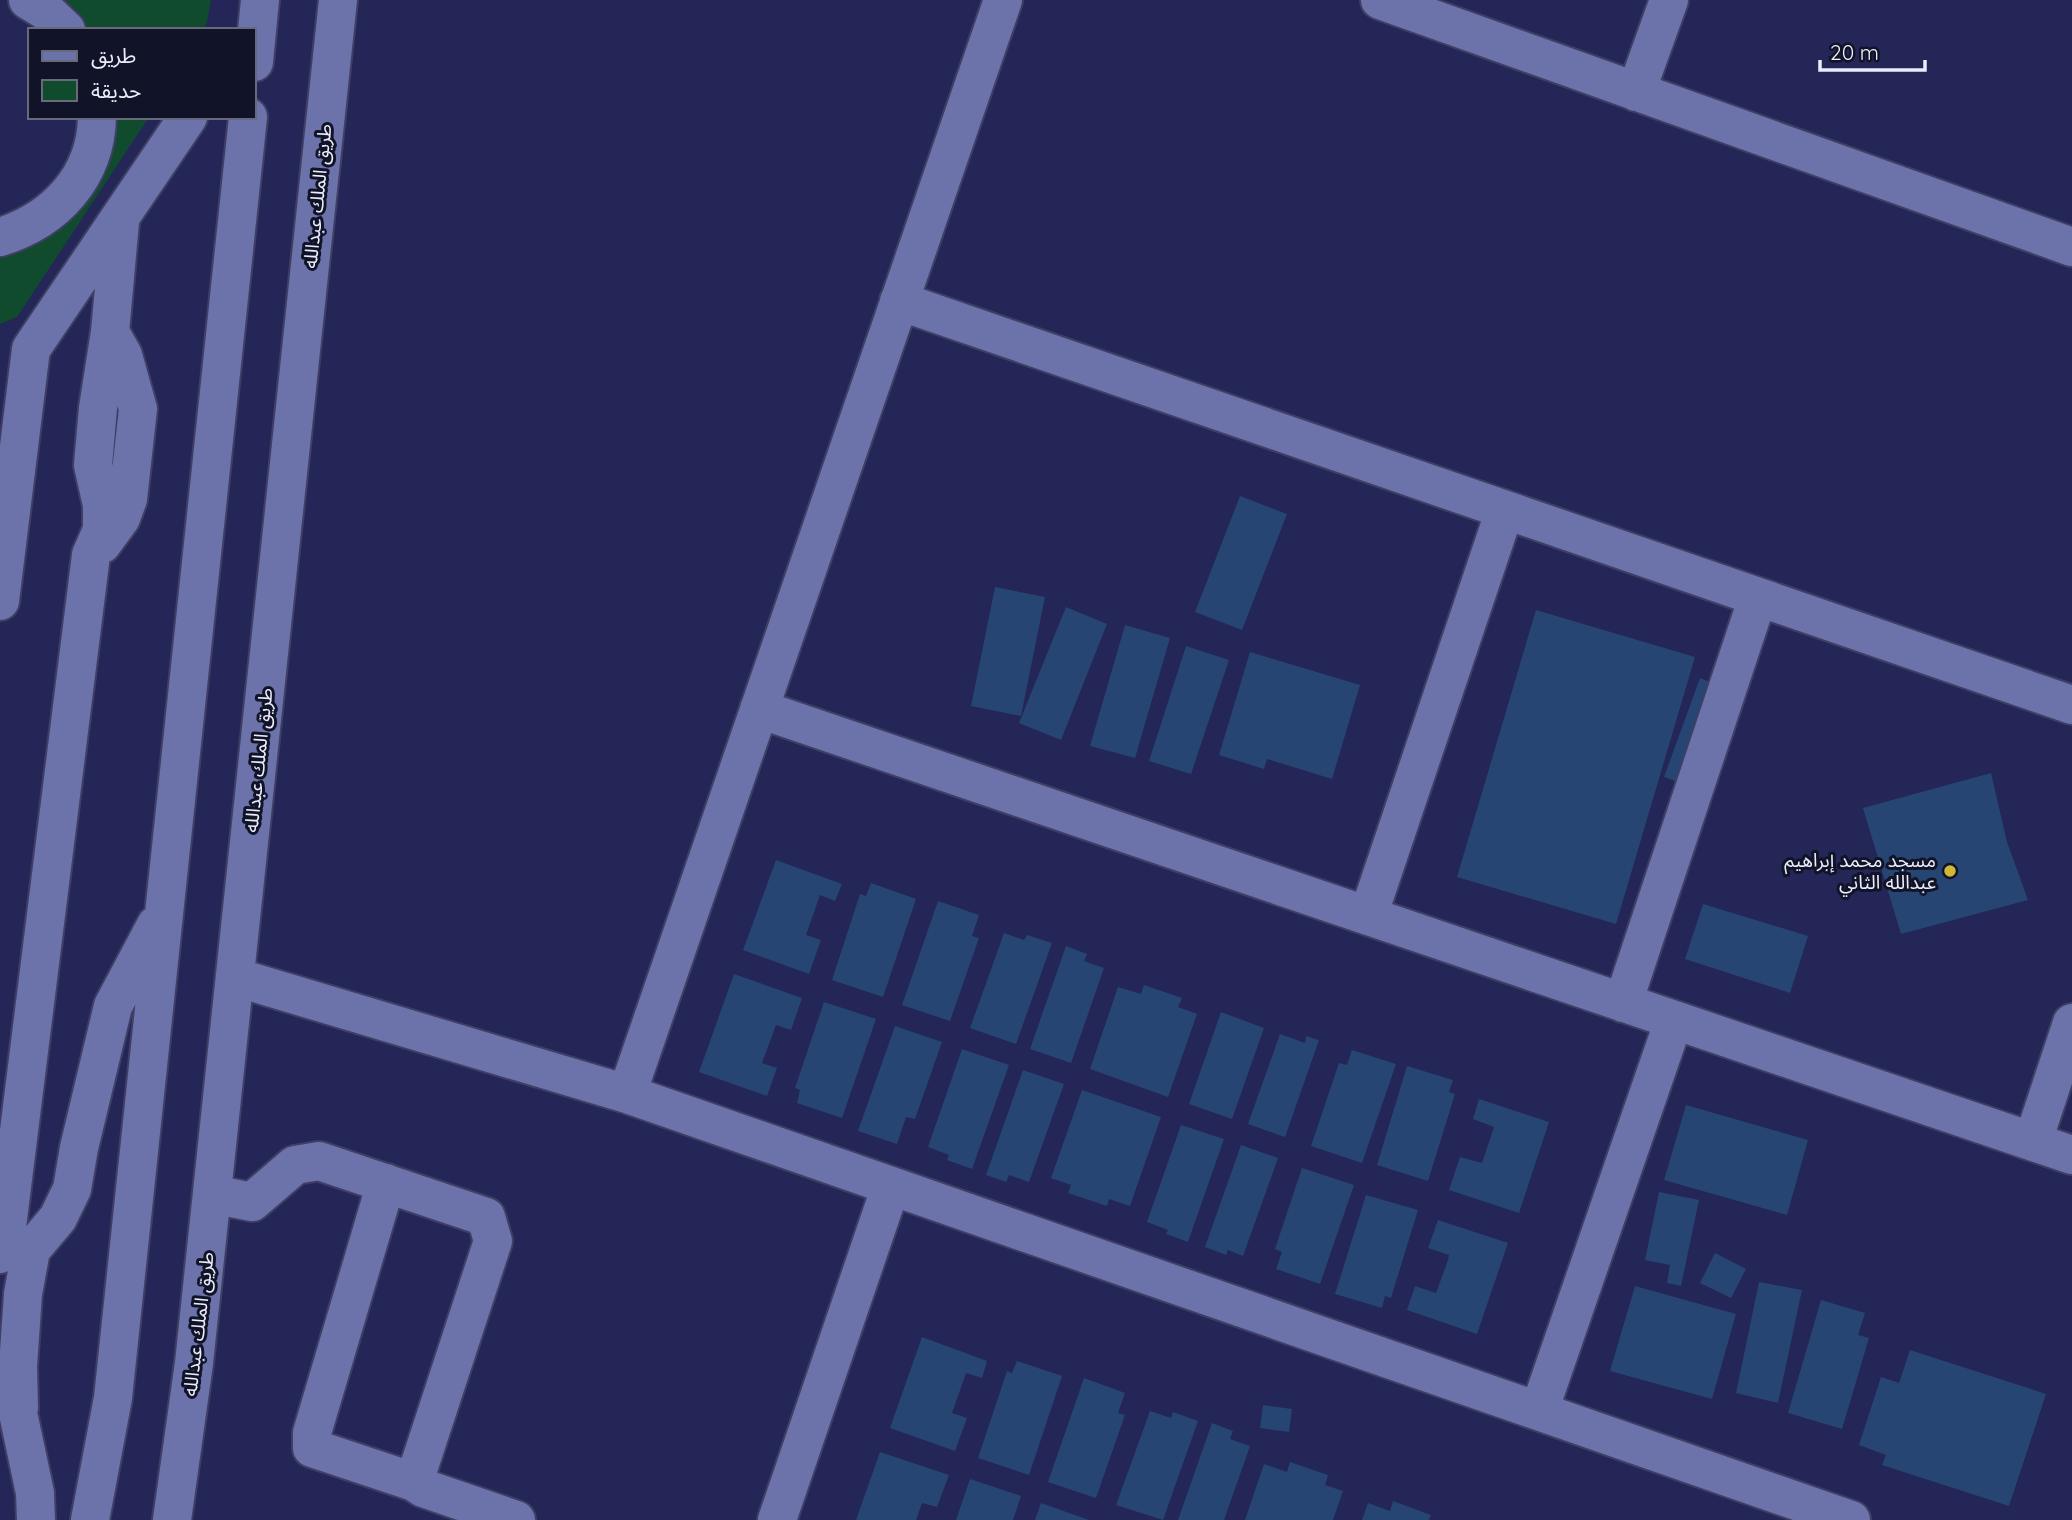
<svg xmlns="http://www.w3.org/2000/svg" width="2072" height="1520" viewBox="0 0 2072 1520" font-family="Quicksand,'Noto Sans Arabic',sans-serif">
  <rect width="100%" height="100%" fill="#242657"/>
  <!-- green -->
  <path fill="#104b2e" d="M28,0H211L207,22L203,30H66Z
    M97,117H149L17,317L0,324V237L43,218Z"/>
  <!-- building -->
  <path fill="#264572" d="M1240,496L1287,514L1242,630L1195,612Z
    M995,587L1045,597L1021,716L971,706Z
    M1066,607L1107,624L1061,740L1019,723Z
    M1536,610L1695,657L1616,924L1457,877Z
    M1125,625L1170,638L1135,758L1090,746Z
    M1186,646L1229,660L1191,774L1149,761Z
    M1250,652L1360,685L1332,779L1267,759L1264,769L1219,755Z
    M1700,678L1715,684L1699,789L1664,777Z
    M1991,773L2007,842L2028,900L1901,934L1863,808Z
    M776,860L842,884L835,901L820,895L806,935L821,940L809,974L743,950Z
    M871,883L916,899L883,997L832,980L860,894L866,896Z
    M938,901L979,915L972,936L979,938L950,1021L902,1005Z
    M1703,904L1808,936L1790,993L1685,959Z
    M1004,933L1024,940L1027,935L1052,943L1016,1044L970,1028Z
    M1066,946L1087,954L1084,961L1104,968L1071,1063L1030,1049Z
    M734,974L802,998L791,1030L776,1025L762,1063L777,1068L767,1096L699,1072Z
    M1144,985L1182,998L1178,1007L1197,1014L1168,1097L1090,1069L1118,987L1141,994Z
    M824,1002L876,1019L842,1118L797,1103L800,1090L795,1088Z
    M1221,1012L1264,1028L1232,1119L1189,1104Z
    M895,1026L942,1042L915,1119L906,1117L897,1144L858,1131Z
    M1280,1034L1305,1043L1306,1036L1319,1040L1285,1137L1248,1124Z
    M962,1049L1009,1065L972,1169L947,1160L949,1155L928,1147Z
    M1352,1050L1396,1064L1362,1163L1311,1146L1339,1063L1347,1065Z
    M1407,1066L1453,1080L1449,1092L1455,1094L1428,1181L1377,1165Z
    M1023,1070L1064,1084L1029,1182L1009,1175L1006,1182L986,1175Z
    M1082,1090L1161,1117L1130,1206L1109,1199L1107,1206L1068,1193L1071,1185L1051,1178Z
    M1479,1099L1549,1122L1519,1213L1449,1190L1460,1157L1482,1163L1494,1127L1473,1119Z
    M1686,1105L1808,1140L1787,1215L1664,1180Z
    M1181,1125L1224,1139L1188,1242L1166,1234L1168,1230L1147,1222Z
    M1241,1145L1278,1158L1243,1256L1228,1250L1226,1255L1205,1247Z
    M1302,1168L1354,1185L1320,1284L1276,1269L1282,1252L1275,1249Z
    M1659,1192L1699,1200L1681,1286L1667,1283L1670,1265L1645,1260Z
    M1366,1195L1418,1210L1391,1298L1385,1296L1382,1308L1335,1294Z
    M1438,1220L1508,1243L1477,1334L1407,1310L1415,1286L1436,1293L1448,1260L1449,1255L1428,1248Z
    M1715,1253L1746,1269L1731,1298L1700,1283Z
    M1759,1282L1802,1290L1778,1403L1736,1393Z
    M1635,1286L1736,1314L1712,1399L1610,1371Z
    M1821,1300L1865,1313L1858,1335L1869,1338L1842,1429L1788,1413Z
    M922,1337L987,1361L982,1378L966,1373L952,1413L967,1418L955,1451L890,1428Z
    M1910,1350L2046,1394L2009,1506L1882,1465L1886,1455L1859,1445L1881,1377L1899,1383Z
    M1017,1361L1062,1376L1029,1475L978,1458L1007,1371L1012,1373Z
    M1084,1378L1125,1393L1118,1413L1125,1415L1096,1498L1048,1482Z
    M1263,1405L1292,1409L1289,1432L1260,1428Z
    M1150,1411L1171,1418L1173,1412L1198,1421L1163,1520L1116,1505Z
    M1212,1423L1233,1431L1230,1439L1250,1446L1224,1520H1178Z
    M880,1452L949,1475L937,1507L922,1503L916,1520H856Z
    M1290,1462L1328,1475L1325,1485L1343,1491L1333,1520H1245L1264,1464L1287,1472Z
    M970,1479L1021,1496L1013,1520H956Z
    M1393,1501L1431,1515L1429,1520H1362L1368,1503L1390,1511Z
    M1041,1503L1089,1520H1035Z"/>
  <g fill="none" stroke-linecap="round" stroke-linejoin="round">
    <!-- minor casing -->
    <g stroke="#3f3e64" stroke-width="42">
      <path id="minor" d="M28,0L46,11L66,30
        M1380,0L2072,247
        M254,62L260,0
        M1636,92L1669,0
        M0,237C55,220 96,177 97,117
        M899,301L2072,705
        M102,544L121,518L128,499L138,409L123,355L110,332L120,222
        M0,601L31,349L188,117
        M759,709L2072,1155
        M1368,916L1505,510
        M235,977L627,1094L1851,1520
        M1623,1003L1758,597
        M627,1094L1003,0
        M2033,1141L2072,1023
        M386,1183L312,1433V1448L414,1482
        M212,1194L252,1202L295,1165L319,1161L486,1217L493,1241L414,1482L423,1488L516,1520
        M0,1254L6,1235L91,555L102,530V505L93,465L98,408L110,332
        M12,1385L35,1493L36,1520
        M19,1408L18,1366L23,1294L31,1250L58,1218L72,1189L79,1148L113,1006L156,925
        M1539,1411L1674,1020
        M90,1520L113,1398L248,117
        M172,1520L194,1363L338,0
        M777,1520L891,1186"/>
    </g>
    <!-- minor -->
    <use href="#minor" stroke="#6c73aa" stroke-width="38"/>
  </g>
  <!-- markers -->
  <circle fill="#d1b736" stroke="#111328" stroke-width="2.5" cx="1950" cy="871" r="7"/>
  <g text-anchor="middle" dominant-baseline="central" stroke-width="6" stroke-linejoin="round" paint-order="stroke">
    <!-- street labels -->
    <g font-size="19" fill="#ebedfa" stroke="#111328">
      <text transform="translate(317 196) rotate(-84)">طريق الملك عبدالله</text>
      <text transform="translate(258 760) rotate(-84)">طريق الملك عبدالله</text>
      <text transform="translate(198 1324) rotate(-83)">طريق الملك عبدالله</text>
    </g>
    <!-- poi labels -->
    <g font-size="19" fill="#ebedfa" stroke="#111328" text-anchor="end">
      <text x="1936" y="860">مسجد محمد إبراهيم<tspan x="1936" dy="22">عبدالله الثاني</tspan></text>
    </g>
  </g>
  <!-- legend -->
  <rect x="28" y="28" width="228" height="91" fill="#111328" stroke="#686a7c" stroke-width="2"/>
  <rect x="42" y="51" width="35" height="10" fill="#6c73aa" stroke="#686a7c" stroke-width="2"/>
  <text x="91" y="63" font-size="21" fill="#ebedfa">طريق</text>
  <rect x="42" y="80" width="35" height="21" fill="#104b2e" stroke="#686a7c" stroke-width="2"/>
  <text x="91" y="98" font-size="21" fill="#ebedfa">حديقة</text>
  <!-- scale -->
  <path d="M1820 60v10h105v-10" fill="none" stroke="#ebedfa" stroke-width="3.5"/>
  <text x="1830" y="60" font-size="21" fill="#ebedfa" stroke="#111328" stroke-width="5" paint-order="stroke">20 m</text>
</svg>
